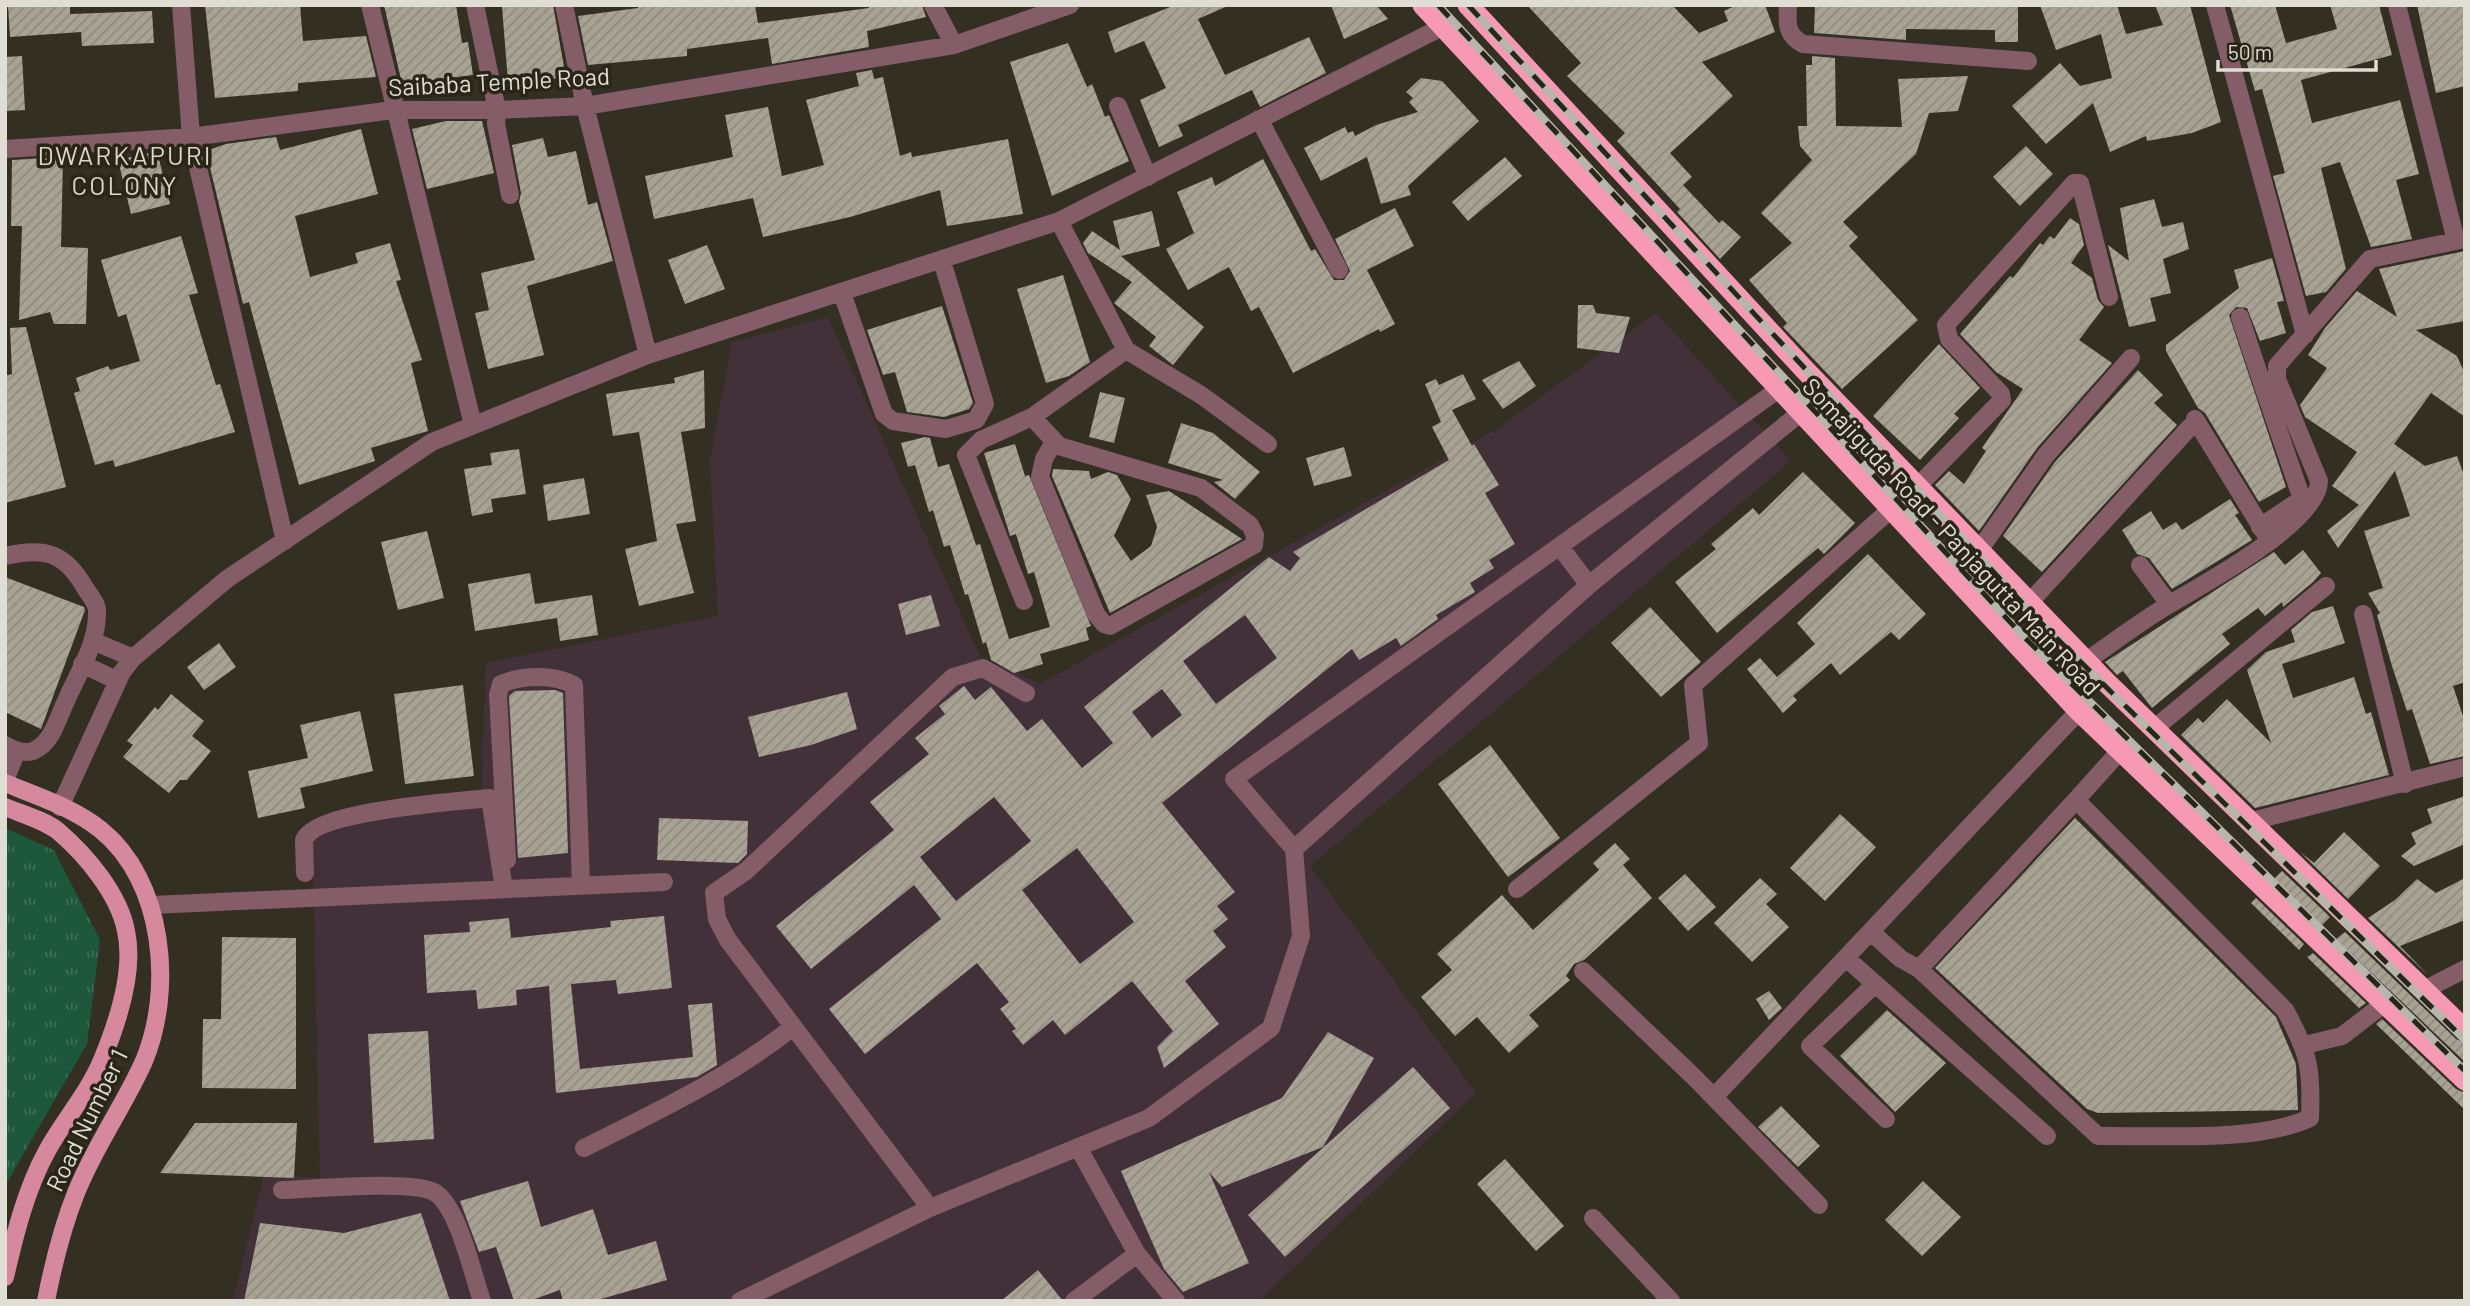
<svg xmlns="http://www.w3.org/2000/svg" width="2470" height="1306" viewBox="0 0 2470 1306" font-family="Barlow,sans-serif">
  <defs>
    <pattern id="grass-tufts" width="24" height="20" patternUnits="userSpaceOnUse" patternTransform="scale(1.75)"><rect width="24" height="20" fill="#1d583d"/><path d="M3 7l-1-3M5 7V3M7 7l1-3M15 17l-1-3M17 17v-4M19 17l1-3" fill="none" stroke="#3e7058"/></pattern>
    <pattern id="building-hatch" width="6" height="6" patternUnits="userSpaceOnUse" patternTransform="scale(1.75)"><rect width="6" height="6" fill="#a8a294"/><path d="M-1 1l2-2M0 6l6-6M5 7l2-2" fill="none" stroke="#8f8a7f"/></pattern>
  </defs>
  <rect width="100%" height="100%" fill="#342f23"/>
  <!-- medical -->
  <path fill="#433139" d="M1656,313L1791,461L1310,866L1476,1093L1259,1301H233L264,1174L320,1178L312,822L481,801L486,663L718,616L710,460L732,342L828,317L980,657L1040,684L1497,429Z"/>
  <!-- grass -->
  <path fill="url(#grass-tufts)" d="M5,828L54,850L100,940L87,1044L5,1186Z"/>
  <!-- building -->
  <path fill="url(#building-hatch)" fill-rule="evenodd" d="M8,5H70V14L152,11L154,43L82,46L81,32L10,37Z
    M205,5H300L303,41L366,36L376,77L298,83V91L215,98Z
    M384,5H456L462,43L468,42L473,75L402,84Z
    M529,5H553L566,78L508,82L502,7Z
    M638,5H755L758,23L869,8L868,5H922L926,17L867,31L869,47L772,64L768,38L687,49V56L588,65L578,16L638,8Z
    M1175,5H1230L1198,19L1225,75L1309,37L1326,73L1260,107L1252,90L1178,125L1183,136L1159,147L1140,100L1166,88L1144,41L1115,53L1108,32Z
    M1331,5H1376L1388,19L1344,39Z
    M1527,5H1672L1699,33L1728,21L1724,11L1737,5H1765L1775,32L1702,62L1733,96L1670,153L1692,177L1683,185L1719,223L1722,220L1741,237L1720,259L1677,212L1680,209L1617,141L1625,133L1567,76L1581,63Z
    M1815,5H2018V42H1995V30L1906,29V40L1814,33Z
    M2040,5H2117L2126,34L2163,25L2155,5H2190L2221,122L2192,133L2147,141L2146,136L2110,152L2093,103L2046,144L2012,106L2060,63L2080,86L2112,78L2101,34L2056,50Z
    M2230,5H2275L2286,43L2337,29L2330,5H2379L2392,55L2301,80L2312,123L2400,100L2419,174L2396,180L2412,239L2371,247L2340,162L2321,168L2346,269L2326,292L2306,296L2273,176L2285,173L2262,89L2255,91Z
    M2417,5H2465V86L2436,93Z
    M1068,43L1087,87L1092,84L1105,117L1109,115L1129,161L1052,196L1010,62Z
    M22,56L25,110L5,111V57Z
    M1812,56L1835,58L1836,126L1902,127L1898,79L1968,76L1958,111L1929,113L1916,154L1843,222L1858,237L1849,246L1918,320L1842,389L1783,327L1787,323L1749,280L1792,243L1761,213L1812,160L1800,146L1798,126H1807L1806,65H1812Z
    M872,70L874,79L883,77L900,156L911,152L912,157L1008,139L1023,214L947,226L940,190L850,217L763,237L753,198L654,219L645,176L733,157L725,115L768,107L782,176L824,165L806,100L859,86L856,73Z
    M1421,78L1442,81L1479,121L1408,186L1411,195L1381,204L1367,157L1321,181L1304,148L1345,127L1348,133L1353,131L1355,136L1376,125L1418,112L1409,102L1413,98L1406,92Z
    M446,121H482L494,173L427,189L412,129Z
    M361,129L378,194L295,216L310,277L358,263L355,253L390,243L401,280L396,281L422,360L411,363L428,431L371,448L375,461L299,485L249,302L243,304L206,151L226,144L276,137L280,150Z
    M543,138L548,157L576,151L588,205L597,202L613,261L527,286L544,355L488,369L475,313L489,310L481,273L535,260L519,202L521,193L512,145Z
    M2026,146L2053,174L2020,206L1993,177Z
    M157,151L170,204L131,214L118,160Z
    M63,157L61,247L88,248L86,324H54L50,312L19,320L22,226H11L12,160Z
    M1505,157L1522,176L1468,221L1452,202Z
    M1263,159L1311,251L1315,249L1334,280H1344L1350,271L1335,239L1395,208L1414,246L1367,270L1395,324L1380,332L1379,329L1293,373L1259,307L1251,311L1229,267L1188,290L1166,249L1194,233L1177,192L1212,177L1215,186Z
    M2154,199L2162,227L2183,222L2189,249L2163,259L2171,293L2150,298L2156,321L2129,327L2108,245L2129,261L2120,208Z
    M1152,211L1160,246L1121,256L1204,327L1173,365L1149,346L1156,337L1114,303L1132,282L1088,253L1083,243L1092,231L1120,250L1113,221Z
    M2070,218L2079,224L2084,245L2071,263L2092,278L2098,300L2104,307L2079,340L2112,363L2037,448L1979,531L1935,485L1949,471L1964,484L1986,451L1982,448L2023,389L1996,372L1960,334L2010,276L2013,278L2040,243L2043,245L2050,236L2054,239Z
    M181,236L198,293L189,295L216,385L220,384L235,432L115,467L113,460L95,465L74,393L80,391L76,378L108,366L110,370L140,361L126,314L118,317L101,260Z
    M707,245L725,289L685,304L668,260Z
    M2465,251V321L2416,330L2457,356L2465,374V417L2431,393L2394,444L2425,466L2457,456L2465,478V682L2453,686L2465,722V756L2430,764L2412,709L2407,711L2392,666L2377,615L2380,613L2368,593L2383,588L2364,531L2410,516L2395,471L2338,548L2327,531L2359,505L2332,486L2357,452L2305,417L2300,405L2327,368L2308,355L2325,328L2357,291L2397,317L2379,269Z
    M2272,258L2284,301L2277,302L2286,333L2260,341L2247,308L2236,307L2229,315L2286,487L2259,502L2205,413L2198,408L2166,351V345L2239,288L2234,270Z
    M1063,275L1090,362L1069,376L1046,383L1017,289Z
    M1578,305H1593L1596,313L1630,317L1619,353L1577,348Z
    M942,306L973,403L969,409L944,417L907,412L895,372L883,375L867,330Z
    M26,327L66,487L5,503V376L12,374L10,328Z
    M1939,344L1980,388L1954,414L1959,418L1920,460L1873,416Z
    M1519,361L1536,386L1503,409L1482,380Z
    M704,370L705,428L681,432L696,521L676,524L694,593L639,606L625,549L657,541L639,432L613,436L606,394L675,383L674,378Z
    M2138,370L2163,395L2154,403L2177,425L2042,572L2003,536L2055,462Z
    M1463,374L1476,399L1452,410L1472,446L1474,444L1499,485L1485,493L1515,544L1489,560L1494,568L1470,583L1475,592L1436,615L1438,619L1401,646L1396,638L1359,660L1352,649L1162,803L1235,892L1217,906L1228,919L1213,931L1226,947L1185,981L1219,1024L1164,1068L1157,1047L1173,1031L1132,981L1065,1035L1053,1020L1023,1045L1012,1031L1016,1029L1000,1009L1009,1002L977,963L865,1054L829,1009L941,919L914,885L811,969L776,926L894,830L870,802L929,754L915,738L945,714L939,706L964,686L975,700L991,687L1027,731L1042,719L1082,768L1113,743L1084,707L1269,557L1290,571L1300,558L1293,552L1449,460L1432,427L1441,422L1425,384L1436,379L1439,385ZM1245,615L1277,658L1216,704L1183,661ZM1162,689L1182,715L1152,738L1132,712ZM994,797L1031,841L956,901L920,857ZM1077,848L1134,922L1080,964L1022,890Z
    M1100,392L1125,398L1114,443L1089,437Z
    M1181,423L1213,433L1260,472L1235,499L1214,482L1223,480L1168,463Z
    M925,437L930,438L938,467L949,464L976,545L980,544L1009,639L1050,627L1034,572L1028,574L1016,534L1010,536L1008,529L984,453L1015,444L1025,476L1029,475L1091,626L1086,628L1089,640L1040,654L1043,664L1014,673L991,660L986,642L983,644L968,594L965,595L950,545L944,547L933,510L929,512L915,465L908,467L901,443Z
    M1344,447L1352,476L1314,486L1306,458Z
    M519,449L526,494L491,499L493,512L472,516L464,469L492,465L490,453Z
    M1053,469L1089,471L1091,479L1108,472L1117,475L1131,499L1114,536L1131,561L1151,546L1157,527L1146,495L1169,491L1242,539L1110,613L1052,476Z
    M1803,472L1855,523L1824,554L1818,548L1717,633L1675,582L1716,549L1711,544L1753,508L1759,515Z
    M584,478L590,514L548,521L543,485Z
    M2230,499L2239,513L2235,515L2252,540L2172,589L2149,558L2137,554L2122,530L2151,511L2163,530L2176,522L2182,530Z
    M427,531L444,598L398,610L381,542Z
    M2303,550L2321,573L2313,582L2283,607L2282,602L2265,616L2258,608L2222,634L2230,644L2152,708L2123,671L2117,675L2105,662L2274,552L2285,565Z
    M1868,554L1926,614L1899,640L1891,632L1840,675L1831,663L1793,696L1797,700L1783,713L1747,669L1760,658L1777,677L1815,644L1797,623Z
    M530,573L535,604L592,595L598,635L560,641L557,618L475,631L468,584Z
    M5,577L84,607L85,610L41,729L5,712Z
    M931,595L940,626L906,635L898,604Z
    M2333,606L2345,643L2282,664L2293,698L2354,677L2366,714L2371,712L2389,775L2255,808L2181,735L2198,718L2203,723L2227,699L2271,743L2247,670L2266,652L2295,642L2291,630L2312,612Z
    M1650,607L1701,662L1661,697L1611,643Z
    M219,643L236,667L204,690L187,667Z
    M463,685L474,776L405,784L394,694Z
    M555,690L563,693L568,853L518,858L509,696L515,691Z
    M847,692L857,729L811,745L759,757L748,717Z
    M171,694L204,721L192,736L211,751L187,780H180L169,793L123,757L133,745L127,741L155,707L158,710Z
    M360,711L373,771L300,788L305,808L258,818L248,771L308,758L300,725Z
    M1490,745L1560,838L1508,877L1438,784Z
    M2465,796V844L2414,866L2401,856L2416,844L2411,833L2432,823L2427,809Z
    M1840,814L1876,847L1825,901L1790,868Z
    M659,818L748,821L747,854L738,863L657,860Z
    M2075,818L2276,1017L2296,1064L2298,1110L2098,1113L2087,1109L1935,968Z
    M2344,832L2380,866L2348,899L2300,852L2314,863Z
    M1615,843L1630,859L1623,865L1652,898L1584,960L1574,964L1566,976L1570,980L1529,1015L1539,1026L1509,1053L1477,1017L1455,1036L1421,997L1452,970L1437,954L1502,895L1533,930L1599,870L1593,863Z
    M2282,871L2330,917L2322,925L2274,879Z
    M1685,874L1716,907L1688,931L1658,898Z
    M1760,878L1777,894L1766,904L1789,927L1752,962L1714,923Z
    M2465,878V920L2400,946L2428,975L2368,918L2395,900L2417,879L2436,893Z
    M2256,898L2304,944L2299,950L2251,903Z
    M664,916L672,988L618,994L616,980L571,984L580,1069L693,1057L688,1005L712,1003L717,1065L697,1077L556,1093L549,986L516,990L517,1005L478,1009L476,990L427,993L424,935L470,932L469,922L509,918L511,938L611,927L610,921Z
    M2345,932L2456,1039L2465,1043V1062L2336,939Z
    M222,937L296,938V1089L202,1088L203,1019H221Z
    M2313,953L2366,1003L2359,1008L2307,957Z
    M1769,991L1782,1008L1769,1020L1756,999Z
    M1887,1010L1946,1063L1895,1112L1840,1056Z
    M2382,1019L2456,1089L2465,1093V1110L2376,1024Z
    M428,1031L434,1139L374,1143L368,1034Z
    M1328,1032L1374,1058L1323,1147L1222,1187L1209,1172L1249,1263L1183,1292L1164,1269L1121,1171L1282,1098Z
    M1413,1067L1450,1108L1285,1257L1248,1215Z
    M1781,1106L1820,1146L1798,1167L1758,1127Z
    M195,1123H297L294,1178L160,1173Z
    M1505,1159L1564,1226L1536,1251L1477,1184Z
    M528,1181L541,1227L593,1209L608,1255L656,1241L667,1280L594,1301H563L560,1290L529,1301H514L496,1247L479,1252L460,1201Z
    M1923,1181L1961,1217L1922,1256L1885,1220Z
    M421,1213L450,1301H244L260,1223L344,1233Z
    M1038,1270L1063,1301H1001Z"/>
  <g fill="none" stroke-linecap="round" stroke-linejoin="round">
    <!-- minor -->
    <path stroke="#845d68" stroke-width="18" d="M181,5L191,137L285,541
      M370,5L473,425
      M475,5L497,110L496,124L510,195
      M564,5L585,106L648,355
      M933,5L954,45
      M1788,5C1787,24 1786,35 1803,44L2028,61
      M2215,5L2305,335
      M2397,5L2456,241
      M1118,106L1148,177
      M1259,119L1339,270
      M5,149L191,137L393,110H497L585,106L954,45L1070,5
      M842,293L884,414L893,421L946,429L976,420L985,404L942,261
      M2240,317L2264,389H2274
      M1126,350L1201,395L1268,444
      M1032,417L1059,446L1201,488L1250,525L1255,535L1254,545L1110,626L1104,624L1096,614L1040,477L1044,459L1054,442
      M2195,419L2266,535
      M1917,487L2002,400L2001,394L1949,339L1946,325L2074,183H2080L2109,297
      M2260,527L2302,499L2264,389
      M1560,547L1589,585
      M1980,549L2046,455L2131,358
      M5,556C44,547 65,552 85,588C89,594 97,603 97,611C98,643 78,673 66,701C58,717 53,741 35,750C26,755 14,750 5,745
      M2140,565L2169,604
      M1024,601L966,455L981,440L1032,417L1126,350L1059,221
      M2030,602L2190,427
      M2363,614L2405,784
      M93,641L133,658
      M2086,661C2114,642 2141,621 2170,604C2204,584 2319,522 2319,481L2277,379V366L2370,259L2465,239
      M82,664L118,681
      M1026,693L983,668L953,677L746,871L714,893L717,919L728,940L930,1208L1149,1118L1271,1028L1301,936L1294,849L1234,779L1779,389
      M2155,728L2326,586
      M5,780L17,751
      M60,807L122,672L133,658L227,579L432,442L648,355L1059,221L1442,27
      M2252,821L2465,767
      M1294,849L1589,585L1800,413
      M507,860L498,695L501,684C523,675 553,674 574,685L581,885
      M305,873L304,840C316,810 456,802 490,798L504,889
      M1517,889L1699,743L1693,685L1890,510
      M152,905L664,882
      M1871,932L1901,959L1919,969L2098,1136C2159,1135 2256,1143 2310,1118C2312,1068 2309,1053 2285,1010L2076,800L2119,752
      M1846,958L2047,1136
      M1919,969L2076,800
      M1583,971L1696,1079L1819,1205
      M1875,984L1810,1046L1886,1119
      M2424,990L2465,969
      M2305,1045L2342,1036L2385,1003
      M1714,1097L2079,711
      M1078,1147L1137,1254L1176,1301
      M584,1148C657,1111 729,1078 793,1027
      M282,1190C313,1189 410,1180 434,1192C458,1205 473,1276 482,1301
      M1593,1218L1671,1301
      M740,1301L930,1208
      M1074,1301L1137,1254"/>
    <!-- major -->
    <path stroke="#d6889f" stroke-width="18" d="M5,783C37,796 74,808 101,830C164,881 174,989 144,1061C124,1106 94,1147 76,1193C62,1228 53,1265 46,1301
      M5,807C22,814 44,820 58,831C86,855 119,894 126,931C135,971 117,1024 102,1060C89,1092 64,1120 47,1151C26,1189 15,1234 5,1277"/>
    <!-- highway -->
    <path stroke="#f799b5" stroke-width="21" d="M1423,5L2079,711L2465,1080
      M1468,5L1804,369L2107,683L2465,1030"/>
    <!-- rail casing -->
    <g stroke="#b8b5ac" stroke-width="8">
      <path id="rail" d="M1438,5L2023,636L2465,1071
        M1468,5L2038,620L2465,1040"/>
    </g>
    <!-- rail -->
    <use href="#rail" stroke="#2a2519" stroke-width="5" stroke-dasharray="16" stroke-linecap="butt"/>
  </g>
  <g text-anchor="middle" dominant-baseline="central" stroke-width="7" stroke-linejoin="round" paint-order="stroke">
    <!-- street labels -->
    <g font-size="24" fill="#e0ddd5" stroke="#2a2519">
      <text transform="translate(499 81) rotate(-3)">Saibaba Temple Road</text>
      <text transform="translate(1952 536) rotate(47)">Somajiguda Road - Panjagutta Main Road</text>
      <text transform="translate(86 1120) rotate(-64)">Road Number 1</text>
    </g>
    <!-- neighbourhood labels -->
    <g font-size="26" letter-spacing="2" fill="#dbd6c6" stroke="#2a2519">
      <text x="125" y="154">DWARKAPURI<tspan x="125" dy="30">COLONY</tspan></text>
    </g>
  </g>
  <!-- border -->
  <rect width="2470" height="1306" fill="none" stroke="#e0ddd5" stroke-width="14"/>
  <!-- scale -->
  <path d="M2218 60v10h158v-10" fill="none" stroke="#e0ddd5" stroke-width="3.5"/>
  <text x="2228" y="60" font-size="21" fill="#e0ddd5" stroke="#2a2519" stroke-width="5" paint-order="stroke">50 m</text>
</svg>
